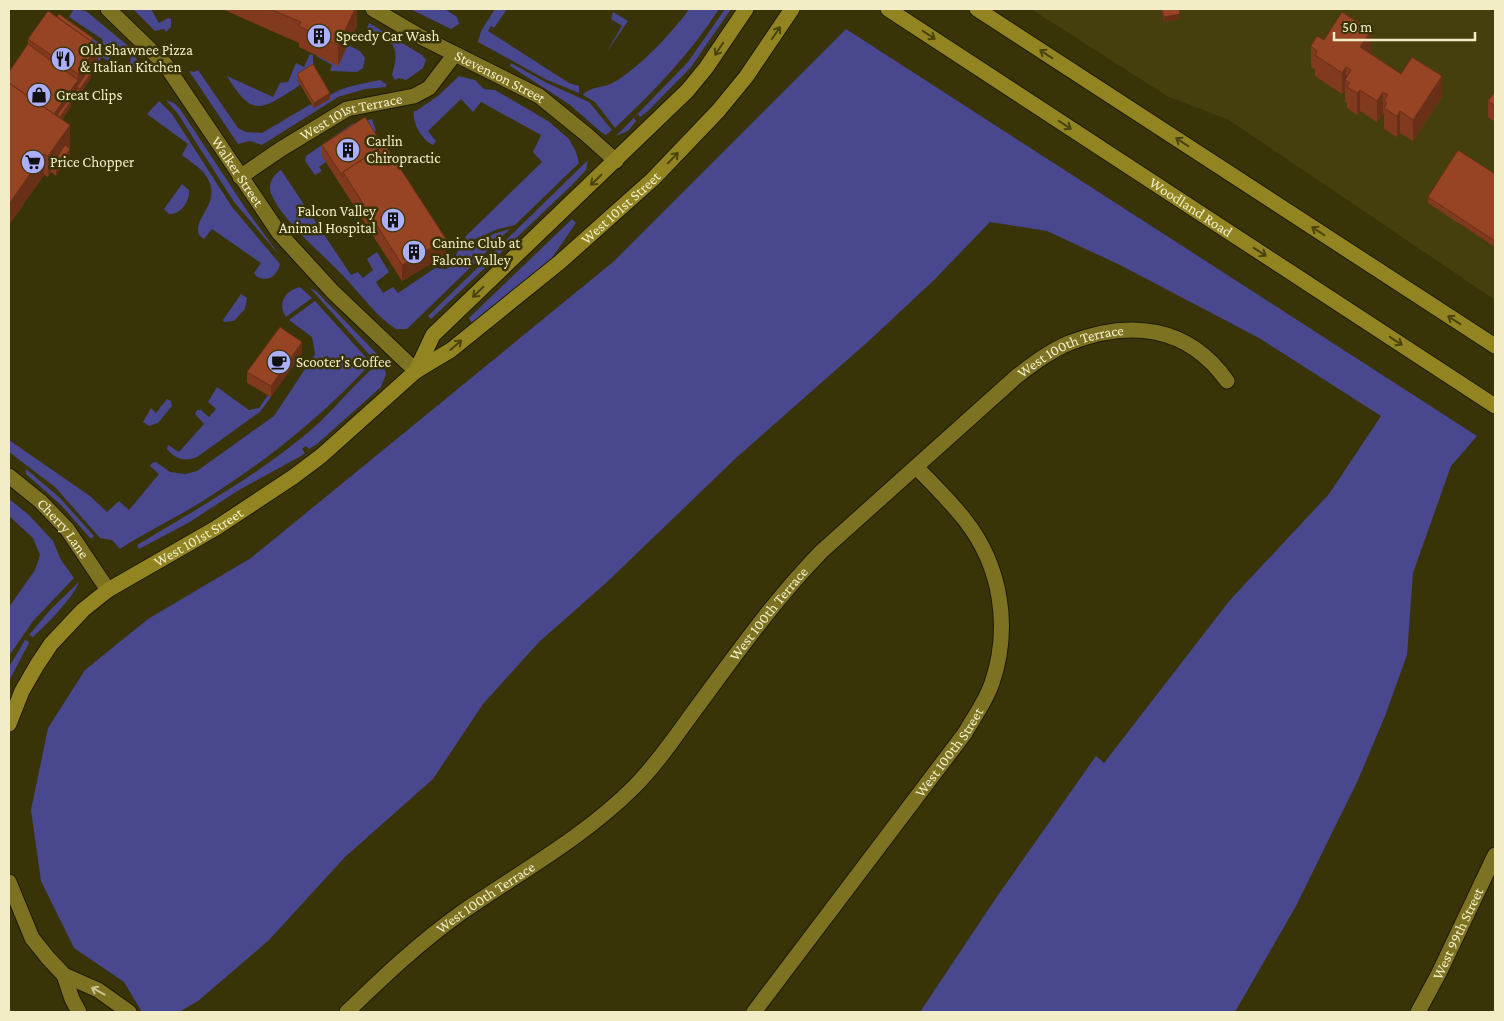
<svg xmlns="http://www.w3.org/2000/svg" width="1504" height="1021" viewBox="0 0 1504 1021" font-family="'Crimson Pro',serif">
  <rect width="100%" height="100%" fill="#393308"/>
  <!-- built -->
  <path fill="#453f0e" d="M1031,9H1495V300L1229,120L1167,96Z"/>
  <!-- green -->
  <path fill="#49478d" d="M74,9L86,11L132,49L137,60L133,75L124,69L131,60L130,55L125,52L119,55L103,44L102,39L69,17Z
    M133,9H151L159,23L168,18L171,19V27L166,32L164,29L155,31Z
    M410,9H445L457,17L459,24L451,29Z
    M495,9H507L494,28L491,26L488,31L569,83L579,86V93L547,80L478,42L481,31Z
    M689,9H719C690,54 654,91 615,128L595,102L583,95C592,85 603,89 614,82C637,70 675,30 689,9Z
    M725,9H731L691,67L648,111L640,117L638,114L634,118L636,121L628,131L616,136L688,62Z
    M613,12L628,21L606,53L622,26L611,19Z
    M369,23L422,55L426,60L423,68L412,76L406,80L399,78L395,80L392,75C396,61 401,42 380,38C375,37 369,38 364,37Z
    M846,29L1477,436L1451,466L1413,573L1407,655L1385,716L1358,780L1296,906L1235,1012H920L998,895L1096,756L1104,763L1230,600L1329,494L1381,416L1259,338L1120,265L1047,231L990,222L934,280L871,339L736,458L606,583L539,642L483,704L433,779L345,857L269,940L198,1001L179,1012H142L124,982L74,948L41,881L31,810L48,728L85,670L148,619L251,558L613,262Z
    M81,30L99,43V47L111,56L108,61L102,57L98,62L87,55L95,43L79,32Z
    M348,45L360,51L365,58L363,68L357,72L330,71L332,65L316,56Z
    M310,54L313,55V75L297,79L300,85C263,109 253,120 227,76L273,97L280,83L288,82L296,63L304,67Z
    M511,63L547,83L589,102L612,130L606,135L601,132L569,104L510,66Z
    M198,70L238,128L246,132L262,133L311,104L314,108C335,87 352,86 380,80L386,84V87L365,89L338,97L262,145L250,141L238,144L189,71L194,72Z
    M459,76L475,80L484,89L495,90L548,121L569,139L576,152L579,163L515,225L498,229L468,242L465,237L542,162L533,152L541,135L481,102L473,112L461,99L428,131L436,141L433,145C422,140 412,123 414,111H416L438,96Z
    M166,100L174,103L180,109L248,212L280,256L234,202L178,114Z
    M159,101L172,114L232,207L280,264C277,276 269,282 257,277L254,273L261,263L212,229L204,239L199,235C192,216 226,202 204,173C198,166 189,161 182,155L188,144L147,114Z
    M372,119L376,131L370,136L322,156L326,162L319,167L322,171L315,175L305,161L306,156L352,124Z
    M588,160L586,170L572,185L431,319L428,316Z
    M281,170L351,275L358,272L363,278L373,270L367,259L377,252L389,272L376,282L383,293L393,287L398,293L435,268L446,269L453,264L458,250L496,233L510,229L407,329H396C377,317 362,296 347,280C325,256 286,225 272,196C267,185 272,176 281,170Z
    M182,184L189,190C190,201 181,215 169,214L164,209Z
    M572,219L576,223L549,262L472,323L469,318Z
    M300,287L312,298L286,317C277,303 285,291 300,287Z
    M310,288L316,291L377,354L374,360Z
    M241,294L247,298L245,309L234,321L224,322L223,320Z
    M315,301L371,363C322,417 267,460 206,499C178,517 147,531 120,549L112,540L100,538L55,487L9,452V440L90,496L107,512L119,501L129,510L159,474L150,466L152,463L156,462L170,472L185,474L197,471L274,416L315,354L312,337L289,320Z
    M382,361L386,374L381,387L317,444L309,449L306,446L302,449L305,453L301,456L239,490L188,523L139,549L137,545C197,509 258,475 311,430C335,410 359,377 382,361Z
    M217,387L249,410L259,408L268,395L271,397L260,412L197,457C185,462 175,459 167,449L168,445L179,452L204,424L195,414L197,410H201L209,417L216,409L208,402Z
    M167,399L171,401L172,406L158,423L149,426L143,422L151,408L156,413Z
    M26,469L59,497L94,536L91,539L61,505L26,474Z
    M9,499L29,515L53,541L61,560L74,578L33,621L9,656V607L35,570L40,555L33,538L9,516Z
    M79,582C74,597 45,626 33,637L29,635L52,608Z
    M25,640L29,642L28,645L9,681V667Z"/>
  <g fill="none" stroke-linecap="round" stroke-linejoin="round">
    <!-- street casing -->
    <g stroke="#1e1b03" stroke-width="17">
      <g id="street">
        <path id="s1" d="M108,9L165,64L279,233L333,292L416,371"/>
        <path id="s2" d="M373,9L421,37L539,96L587,135L616,161"/>
        <path id="s3" d="M240,177L281,149L347,109L414,96L429,88L455,54"/>
        <path id="s4" d="M9,476L40,501L67,529L108,590"/>
        <path d="M9,882L32,938L48,958L64,975L98,990L129,1012"/>
        <path d="M64,975L72,999L79,1012"/>
        <path id="s5" d="M347,1012C383,977 420,942 461,913C520,872 583,838 634,787C658,763 677,734 697,707C737,653 775,599 822,551L1017,376C1033,364 1050,351 1069,343C1130,319 1188,326 1227,381"/>
        <path id="s6" d="M754,1012L965,733C974,717 986,701 992,683C1011,627 1001,566 965,520C950,501 933,484 916,467"/>
        <path id="s7" d="M1418,1012L1439,973L1495,855"/>
      </g>
    </g>
    <!-- secondary casing -->
    <g stroke="#1e1b03" stroke-width="17">
      <g id="secondary">
        <path id="s8" d="M888,9L1495,406"/>
        <path d="M977,9L1495,346"/>
        <path d="M416,371L433,335L687,91L706,68L746,9"/>
        <path id="s9" d="M9,724L22,691L37,665L51,644L83,610L108,590L216,528L293,477L321,456L416,371L451,350L560,262L653,179L718,111L746,77L792,9"/>
      </g>
    </g>
    <!-- street -->
    <use href="#street" stroke="#7d7222" stroke-width="15"/>
    <!-- secondary -->
    <use href="#secondary" stroke="#918421" stroke-width="15"/>
  </g>
  <!-- wall -->
  <path fill="#813a1e" d="M222,9H357V26L338,66L299,47V43Z
    M1161,9H1179L1180,19L1164,22Z
    M28,39L93,43L98,62L91,73V78L80,94L77,92L71,101V106L62,120L70,146L69,148L70,154L56,176L51,172L48,177L44,175L9,225V72L28,44Z
    M1324,40L1371,52L1370,53L1401,74L1442,97L1413,141L1400,133L1397,137L1384,129V114L1383,113L1377,122L1360,111L1357,115L1347,108V103L1345,102V90L1342,94L1315,76V70L1311,67V46Z
    M297,74L330,99L314,108L297,79Z
    M1495,91V122L1488,117V101Z
    M322,145L383,146L446,255L402,281L322,156Z
    M1495,174V247L1428,203V197Z
    M302,353L271,397L247,383V372Z"/>
  <!-- shaded-wall -->
  <path fill="#693018" d="M355,9H357V26L338,66V45Z
    M1180,14V19L1164,22V17Z
    M1371,31V52L1360,68V47Z
    M98,46V62L80,89L78,88V74Z
    M1346,67V81L1345,80V90L1342,94V73Z
    M91,73V78L80,94V89Z
    M1442,76V97L1413,141V120Z
    M78,80V88L77,87V92L60,117L57,115V121L49,122Z
    M1360,90V111L1357,115V93Z
    M1383,92V113L1377,122V101Z
    M330,93V99L314,108V103Z
    M71,101V106L60,122V117Z
    M1400,111V133L1397,137V116Z
    M70,125V146L54,169L51,167V172L48,177V156Z
    M70,149V154L56,176V170Z
    M44,154V175L9,225V204Z
    M446,239V255L402,281V265Z
    M302,342V353L271,397V386Z"/>
  <!-- building -->
  <path fill="#964423" stroke="#693018" d="M270,9H355L338,45L299,26L301,22Z
    M1162,9H1179L1180,14L1164,17Z
    M48,11L98,46L78,74L28,39Z
    M1342,12L1371,31L1360,47L1401,74L1412,57L1442,76L1413,120L1400,111L1397,116L1384,108L1387,103L1384,101L1388,95L1383,92L1377,101L1360,90L1357,93L1347,87L1350,83L1345,80L1351,70L1346,67L1342,73L1315,55L1317,51L1311,46L1317,36L1324,40Z
    M59,14L93,38L91,41L57,17Z
    M28,44L78,80L54,114L9,83V72Z
    M313,64L330,93L314,103L297,74Z
    M88,71L91,73L80,89L77,87Z
    M9,83L70,125L48,156L44,154L9,204Z
    M1495,91V106L1488,101Z
    M69,99L71,101L60,117L57,115Z
    M365,117L383,146L343,172V177L322,145Z
    M65,145L70,149L56,170L51,167Z
    M385,145L446,239L402,265L343,172Z
    M1458,150L1495,174V241L1428,197Z
    M280,327L302,342L271,386L247,372Z"/>
  <!-- one-way arrows -->
  <defs><path id="oneway-shaft" d="M-6 0H5M1.5-3L5.5 0L1.5 3" fill="none" stroke-width="1.6" stroke-linecap="round" stroke-linejoin="round" transform="scale(1.25)"/></defs>
  <g stroke="#4b430d">
    <use href="#oneway-shaft" transform="translate(776 33) rotate(-56)"/>
    <use href="#oneway-shaft" transform="translate(929 35) rotate(33)"/>
    <use href="#oneway-shaft" transform="translate(719 49) rotate(124)"/>
    <use href="#oneway-shaft" transform="translate(1046 54) rotate(-147)"/>
    <use href="#oneway-shaft" transform="translate(1065 125) rotate(33)"/>
    <use href="#oneway-shaft" transform="translate(1182 142) rotate(-147)"/>
    <use href="#oneway-shaft" transform="translate(673 158) rotate(-46)"/>
    <use href="#oneway-shaft" transform="translate(596 180) rotate(136)"/>
    <use href="#oneway-shaft" transform="translate(1318 231) rotate(-147)"/>
    <use href="#oneway-shaft" transform="translate(1260 252) rotate(33)"/>
    <use href="#oneway-shaft" transform="translate(478 292) rotate(136)"/>
    <use href="#oneway-shaft" transform="translate(1454 320) rotate(-147)"/>
    <use href="#oneway-shaft" transform="translate(1396 341) rotate(33)"/>
    <use href="#oneway-shaft" transform="translate(456 345) rotate(-41)"/>
  </g>
  <use stroke="#c9c28d" href="#oneway-shaft" transform="translate(98 991) rotate(-151)"/>
  <!-- icons -->
  <defs>
    <g id="building-disc" transform="scale(1.25)"><circle r="9.5" fill="#acaffb" stroke="#393308"/><path d="M-4-6H4V6H1V3H-1V6H-4ZM-2.5-4.3h1.7v1.8h-1.7ZM.8-4.3h1.7v1.8H.8ZM-2.5-1h1.7V.8h-1.7ZM.8-1h1.7V.8H.8Z" fill="#111"/></g>
    <g id="restaurant-disc" transform="scale(1.25)"><circle r="9.5" fill="#acaffb" stroke="#393308"/><path d="M-5-6h1v4h1v-4h1v4h1v-4h1v5L-1.5 .5V6h-2V.5L-5-1ZM5-6V6H3V1.5H1.5Q1.5-4 5-6Z" fill="#111"/></g>
    <g id="shop-disc" transform="scale(1.25)"><circle r="9.5" fill="#acaffb" stroke="#393308"/><path d="M-5-2.5h2.3a2.7 3.5 0 0 1 5.4 0H5L5.5 6h-11ZM-1.5-2.5h3a1.5 2.3 0 0 0-3 0Z" fill="#111"/></g>
    <g id="supermarket-disc" transform="scale(1.25)"><circle r="9.5" fill="#acaffb" stroke="#393308"/><path d="M-6-5.5h2.5l.6 2H6L4.5 2H-2.5L-4.4-4H-6ZM-1.5 3.2a1.3 1.3 0 1 0 .1 0ZM3 3.2a1.3 1.3 0 1 0 .1 0Z" fill="#111"/></g>
    <g id="cafe-disc" transform="scale(1.25)"><circle r="9.5" fill="#acaffb" stroke="#393308"/><path d="M-5.5-4.5H6V0H3Q3 3.5 0 3.5H-2.5Q-5.5 3.5-5.5 0ZM3-3.2v2h1.7v-2ZM-6 4.5H4V6H-6Z" fill="#111"/></g>
  </defs>
  <g fill-rule="evenodd">
    <use href="#building-disc" x="319" y="36"/>
    <use href="#restaurant-disc" x="63" y="59"/>
    <use href="#shop-disc" x="39" y="95"/>
    <use href="#building-disc" x="348" y="150"/>
    <use href="#supermarket-disc" x="33" y="162"/>
    <use href="#building-disc" x="393" y="220"/>
    <use href="#building-disc" x="414" y="252"/>
    <use href="#cafe-disc" x="279" y="362"/>
  </g>
  <g text-anchor="middle" dominant-baseline="central" stroke-width="5" stroke-linejoin="round" paint-order="stroke">
    <!-- poi labels -->
    <g font-size="15" fill="#f2edc7" stroke="#393308" text-anchor="start">
      <text x="336" y="36">Speedy Car Wash</text>
      <text x="80" y="50">Old Shawnee Pizza<tspan x="80" dy="17">&amp; Italian Kitchen</tspan></text>
      <text x="56" y="95">Great Clips</text>
      <text x="366" y="141">Carlin<tspan x="366" dy="17">Chiropractic</tspan></text>
      <text x="50" y="162">Price Chopper</text>
      <text x="376" y="211" text-anchor="end">Falcon Valley<tspan x="376" dy="17">Animal Hospital</tspan></text>
      <text x="432" y="243">Canine Club at<tspan x="432" dy="17">Falcon Valley</tspan></text>
      <text x="296" y="362">Scooter's Coffee</text>
    </g>
    <!-- street labels -->
    <g font-size="15" fill="#f2edc7" stroke="#393308">
      <text stroke="none"><textPath href="#s2" startOffset="144">Stevenson Street</textPath></text>
      <text stroke="none"><textPath href="#s3" startOffset="128">West 101st Terrace</textPath></text>
      <text stroke="none"><textPath href="#s1" startOffset="209">Walker Street</textPath></text>
      <text stroke="none"><textPath href="#s9" startOffset="811">West 101st Street</textPath></text>
      <text stroke="none"><textPath href="#s8" startOffset="362">Woodland Road</textPath></text>
      <text stroke="none"><textPath href="#s5" startOffset="990">West 100th Terrace</textPath></text>
      <text stroke="none"><textPath href="#s4" startOffset="76">Cherry Lane</textPath></text>
      <text stroke="none"><textPath href="#s9" startOffset="274">West 101st Street</textPath></text>
      <text stroke="none"><textPath href="#s5" startOffset="585">West 100th Terrace</textPath></text>
      <text stroke="none"><textPath href="#s6" startOffset="325">West 100th Street</textPath></text>
      <text stroke="none"><textPath href="#s5" startOffset="180">West 100th Terrace</textPath></text>
      <text stroke="none"><textPath href="#s7" startOffset="88">West 99th Street</textPath></text>
    </g>
  </g>
  <!-- border -->
  <rect width="1504" height="1021" fill="none" stroke="#f2edc7" stroke-width="20"/>
  <!-- scale -->
  <path d="M1334 32v8h141v-8" fill="none" stroke="#f2edc7" stroke-width="2.5"/>
  <text x="1342" y="32" font-size="15" fill="#f2edc7" stroke="#393308" stroke-width="4" paint-order="stroke">50 m</text>
</svg>
